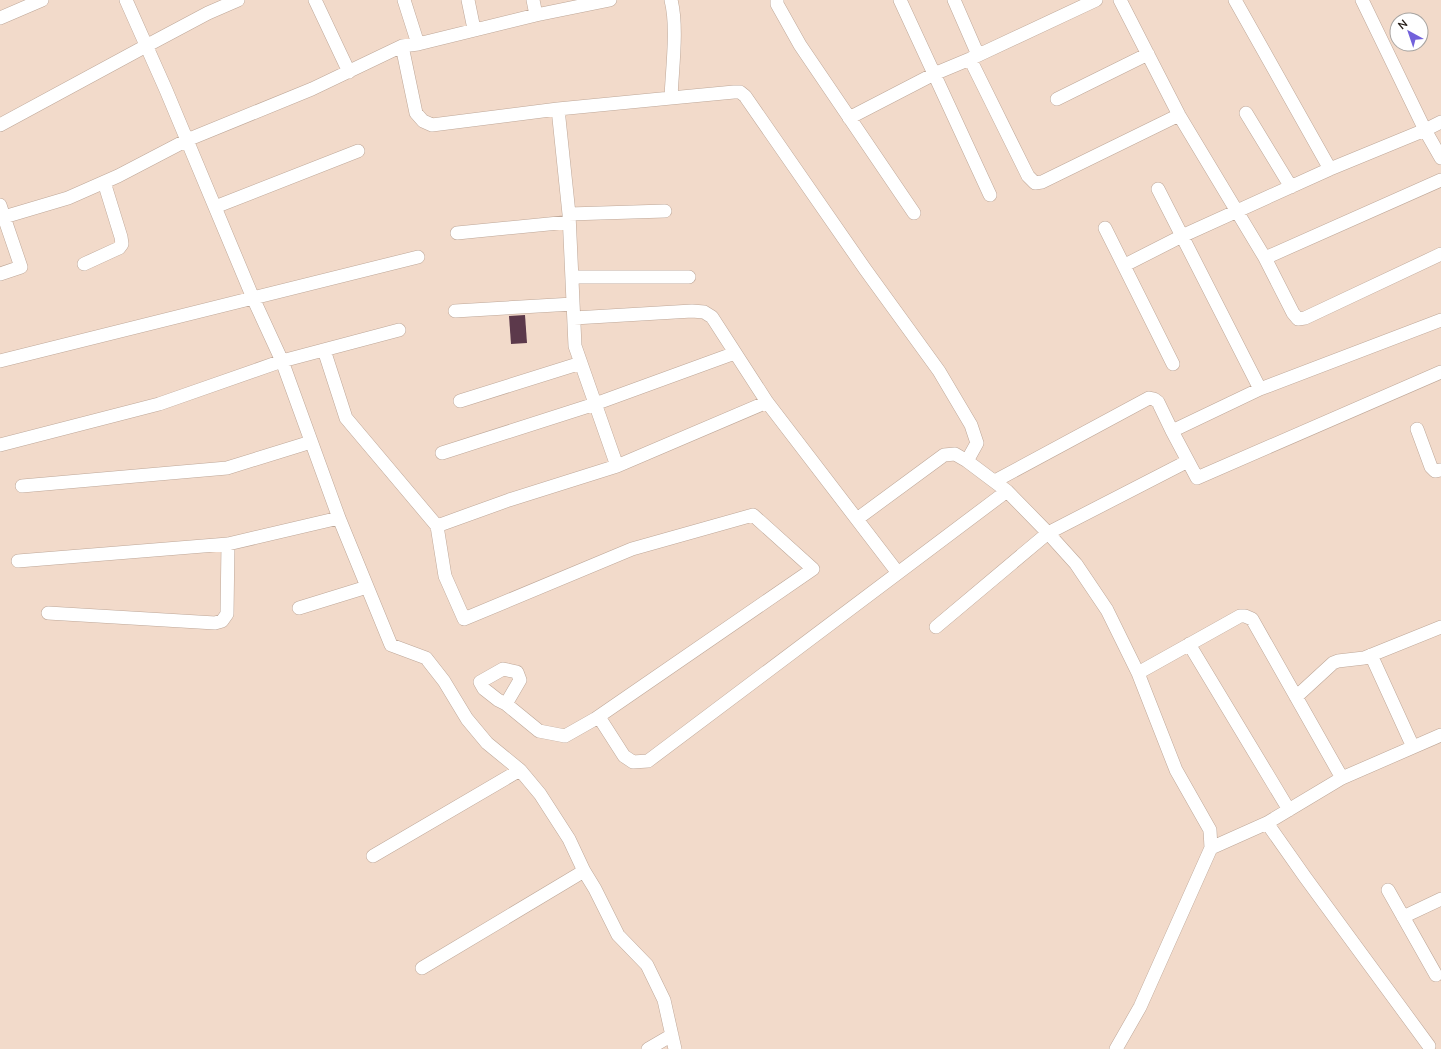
<svg xmlns="http://www.w3.org/2000/svg" width="1441" height="1049" viewBox="0 0 1441 1049" font-family="'Nunito Sans',sans-serif">
  <rect width="100%" height="100%" fill="#f2daca"/>
  <!-- building -->
  <path fill="#5c394b" d="M525,315L527,343L511,344L509,316Z"/>
  <g fill="none" stroke-linecap="round" stroke-linejoin="round">
    <!-- minor casing -->
    <g stroke="#bea798" stroke-width="14">
      <path id="minor" d="M126,0L166,90L253,298L282,361L339,518L391,645L426,658L444,681L467,719L487,743L520,770L540,794L569,839L584,871L595,889L618,935L647,965L664,1000L675,1049
        M315,0L349,72
        M404,0L418,44
        M468,0L474,29
        M533,0L536,15
        M777,0V4L800,45L914,213
        M900,0L990,195
        M954,0L978,55
        M1120,0L1179,115L1265,258L1441,180
        M1235,0L1330,169L1425,130L1362,0
        M0,18L42,0
        M402,46L416,113L423,121L432,125L558,109
        M970,59L1028,176L1035,183L1042,182L1179,115
        M671,98L734,92H740L745,96L865,269L939,371L971,425L977,443L967,461
        M1057,99L1148,54
        M1246,113L1291,187
        M849,118L934,74L970,59L1096,0
        M1441,122L1425,130L1441,158
        M0,125L146,46L208,13L238,0
        M0,205L4,217
        M215,207L358,151
        M569,214L665,211
        M1105,228L1173,364
        M457,233L569,222
        M1265,258L1293,313L1298,319L1305,318L1441,254
        M84,264L119,248L122,244L121,237L104,182
        M1125,265L1182,236L1158,189
        M0,274L21,267L4,217L68,198L118,176L187,140L312,89L402,46L418,44L536,15L610,0
        M572,277H689
        M455,311L573,304
        M574,318L692,311L704,312L712,317L767,402L898,573
        M1441,320L1260,389L1172,431L1197,478L1441,372
        M324,350L346,418L437,526L445,576L464,619L632,549L753,515L813,569L595,719L565,736L539,731L506,704L498,700L484,689L480,682L503,669L517,672L520,680L506,704
        M0,361L418,257
        M1260,389L1182,236L1330,169
        M460,401L581,363
        M1417,429L1431,467L1435,471L1441,470
        M0,445L159,404L282,361L399,330
        M442,453L595,404L735,353
        M617,466L767,402
        M995,481L1149,398L1154,399L1158,402L1172,431
        M22,486L227,468L311,442
        M857,519L944,455L955,454L967,461L1007,491L1048,533L1076,564L1107,610L1138,673L1176,770L1210,830L1211,848L1140,1007L1116,1049
        M437,526L509,500L617,466L575,346L569,214L558,109L671,98C672,70 678,27 671,0
        M18,561L228,544L339,518
        M299,608L367,587
        M48,613L215,623L222,621L227,614L228,544
        M936,627L1048,533L1188,461
        M1189,644L1289,810
        M1371,655L1413,747
        M1138,673L1240,616H1245L1252,619L1342,778
        M1296,697L1333,663L1338,661L1364,658L1441,627
        M599,717L624,756L633,762L648,761L1007,491
        M1267,823L1342,778L1441,735
        M1211,848L1267,823L1305,877L1429,1046
        M373,856L520,770
        M1388,890L1436,975
        M1403,917L1441,899
        M422,968L584,871
        M648,1049L672,1035"/>
    </g>
    <!-- minor -->
    <use href="#minor" stroke="#fff" stroke-width="13"/>
  </g>
  <!-- north arrow -->
  <g transform="translate(1409 32) rotate(320)"><circle r="19" fill="#ffffff" stroke="#a7a4a1"/>
  <path d="M0-3L7 15L0 10L-7 15Z" fill="#7261db"/>
  <text y="-6" font-size="11" font-weight="bold" text-anchor="middle" fill="#231b15">N</text>
  </g>
</svg>
